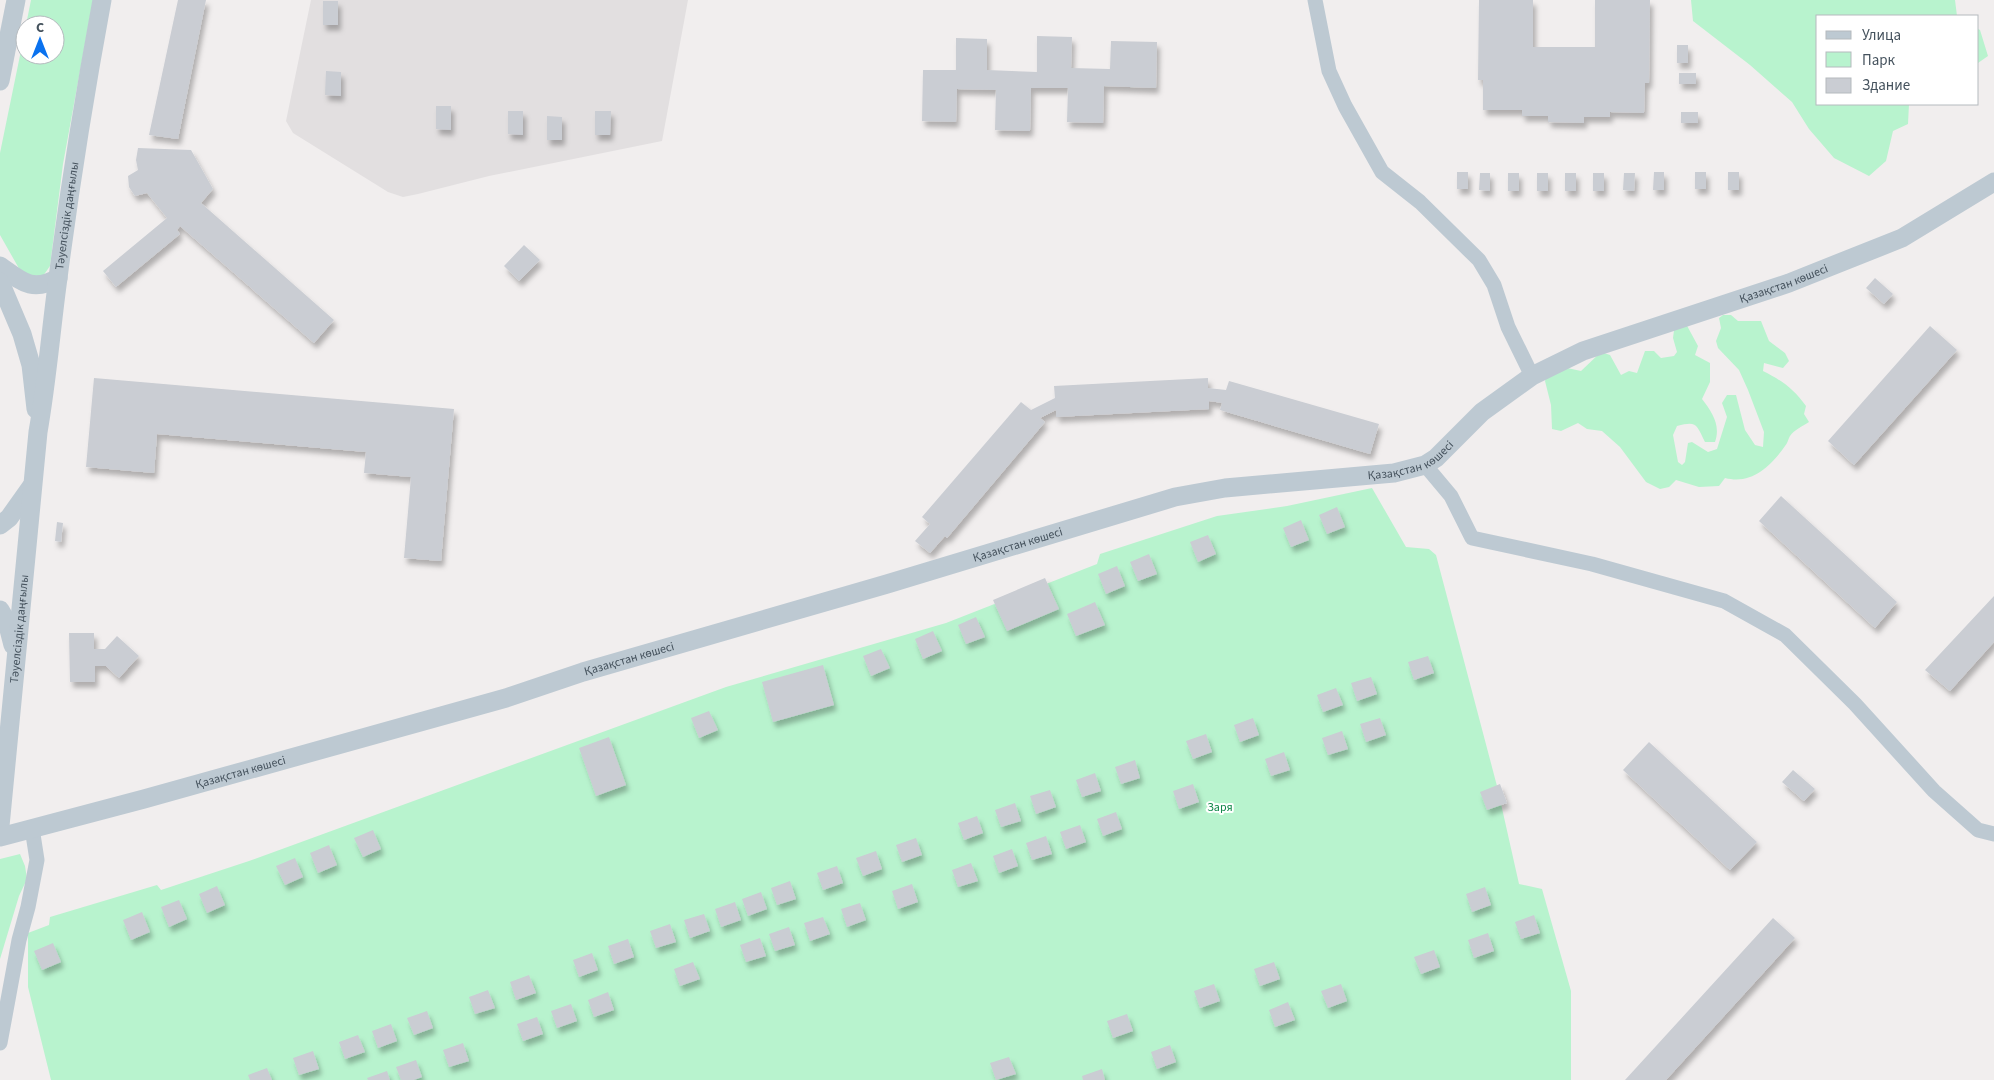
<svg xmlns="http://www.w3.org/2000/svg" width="1994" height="1080" viewBox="0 0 1994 1080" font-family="'Source Sans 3',sans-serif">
  <defs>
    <filter id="shadow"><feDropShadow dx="3" dy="5.5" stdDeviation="2.5" flood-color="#0004"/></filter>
  </defs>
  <rect width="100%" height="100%" fill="#f1eeee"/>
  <!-- education -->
  <path fill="#e2dfe0" d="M311,0H688L662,141L489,176L418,194L403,197L388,192L293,133L286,121Z"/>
  <!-- green -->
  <path fill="#b8f3ce" d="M31,0H93L63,164L50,266L43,276L36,278L21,272L0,235V153L25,31V55H55V25H26Z
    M1691,0H1955L1957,16H1818V104H1909L1908,124L1893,131L1886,161L1869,176L1834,158L1809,129L1792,102L1750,65L1693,21Z
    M1978,29L1980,30L1988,56L1978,63Z
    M1723,315H1731L1738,321H1761L1769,341L1785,353L1789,361L1783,368L1764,363L1763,371C1781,380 1794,389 1806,406L1804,414L1809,422C1803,426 1794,430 1790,436C1788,439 1788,443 1785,446C1771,466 1752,485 1725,478L1719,486L1699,487L1676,480L1669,487L1660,489L1646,482L1620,447L1602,431L1587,429L1578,423L1561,431L1552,429L1551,405L1545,381L1549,368L1558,366L1581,371L1601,352L1610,355L1621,375L1629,371L1637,373L1645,351H1654L1661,358L1674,356L1677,352L1673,338L1675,323L1685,322L1698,346L1695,355L1710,363V382L1702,399C1712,412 1721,425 1715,442H1705C1696,424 1697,421 1677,426L1673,435L1678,462L1682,465L1685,462L1688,443L1692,442L1708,452L1717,449L1727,417L1722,403L1727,395H1736L1745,430L1755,445L1763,447L1764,432L1748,390L1739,370L1718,348L1716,341L1721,328L1719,318Z
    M1372,488L1406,547L1429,549L1436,555L1497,786L1519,884L1542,889L1571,991V1080H51L28,987V933L49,925L50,917L157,885L161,890L249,861L726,687L946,623L1097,564L1100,554L1217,516L1287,506Z
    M20,854L25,866L27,879L19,896L0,959V859Z"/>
  <!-- building -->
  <path fill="#cacdd3" filter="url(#shadow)" d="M178,0H206L178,139L149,135Z
    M1479,0H1533V47H1595V0H1650L1649,83H1645L1644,113L1610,112V117H1584V123L1548,122V116H1522V110H1483V80H1478Z
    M323,1H338V25H323Z
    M1037,36L1072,37L1071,68L1110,69L1111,41L1157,42L1156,88L1104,86L1103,123L1067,122L1068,88H1031L1030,131L995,130L996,90L957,89L956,122L922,121L923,70H956V38L987,39V70L1037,72Z
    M1677,45H1688V63H1677Z
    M326,71L341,72V96L325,95Z
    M1679,73H1696V84H1679Z
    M436,106H451V130L436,129Z
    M508,111H523V135L508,134Z
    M595,111H611L610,135H595Z
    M1681,112H1698V123H1681Z
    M547,116L562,117V140H547Z
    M138,148L191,150L213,189L201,203L334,320L314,343L180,226L177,230L180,234L116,287L103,271L167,218L147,193L135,196L129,187L128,176L138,170L136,160Z
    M1457,172H1468V189H1457Z
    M1654,172H1664V190H1653Z
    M1695,172H1706V189H1695Z
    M1728,172H1739V190H1728Z
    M1480,173H1490V191L1479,190Z
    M1508,173H1519V191H1508Z
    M1537,173H1548V191H1537Z
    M1565,173H1576V191H1565Z
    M1593,173H1604V191H1593Z
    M1624,173H1635L1634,191L1623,190Z
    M524,245L540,260L519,281L504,266Z
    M1875,278L1893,294L1884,304L1866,288Z
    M1930,326L1957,350L1854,465L1828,441Z
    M94,378L454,409L441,561L404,558L411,477L364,473L366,452L157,434L154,473L86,467Z
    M1208,378V388L1226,390L1229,381L1379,424L1370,454L1220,410L1222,403L1216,402L1209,401V409L1056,417V410L1040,418L1045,422L947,538L945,536L930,553L915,541L930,524L922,517L1021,402L1031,410L1055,398L1054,386Z
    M1781,496L1897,602L1875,628L1759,521Z
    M1337,507L1345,527L1327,534L1319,515Z
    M1301,520L1309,540L1291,547L1283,528Z
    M57,522L63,523L61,542L55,541Z
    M1208,535L1216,554L1198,562L1190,542Z
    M1149,554L1157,574L1138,581L1130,562Z
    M1117,566L1125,586L1106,594L1098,574Z
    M1045,578L1059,609L1007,631L993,600Z
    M1994,596V642L1950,691L1925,670Z
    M1095,602L1105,625L1076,636L1067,614Z
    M976,617L985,637L966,644L958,625Z
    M933,631L942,651L923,659L915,639Z
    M69,633H94V649H105L117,636L139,656L119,678L106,666H95V682H70Z
    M881,649L890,668L871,676L863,656Z
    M1428,656L1434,673L1414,680L1408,662Z
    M823,665L834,705L773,722L762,682Z
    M1371,677L1377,694L1357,701L1351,683Z
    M1336,688L1343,705L1323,712L1317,695Z
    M709,711L718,730L699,738L691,718Z
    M1253,718L1259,735L1240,742L1234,725Z
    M1380,718L1386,735L1366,742L1360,724Z
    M1342,731L1348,749L1328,755L1322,738Z
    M1206,734L1212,752L1193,759L1186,741Z
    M609,737L626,785L596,796L579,748Z
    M1649,742L1757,842L1730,870L1623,770Z
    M1284,752L1290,770L1271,776L1265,759Z
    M1135,760L1140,778L1121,784L1115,767Z
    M1793,770L1815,789L1804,801L1782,782Z
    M1095,773L1101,791L1082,797L1076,780Z
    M1193,784L1199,802L1179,809L1173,791Z
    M1500,784L1507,803L1487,810L1480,792Z
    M1050,790L1056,807L1036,814L1030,796Z
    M1015,803L1021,821L1001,827L995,810Z
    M1116,812L1122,829L1103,836L1097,819Z
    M977,816L983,833L964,840L958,823Z
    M1080,825L1086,842L1066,849L1060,832Z
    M373,830L381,849L363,857L354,838Z
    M1046,836L1052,854L1032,860L1026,843Z
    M916,838L922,855L902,862L896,845Z
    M329,845L337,865L318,873L310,853Z
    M1012,849L1018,866L999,873L993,856Z
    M876,851L882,869L863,876L856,858Z
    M295,858L303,877L285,885L276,866Z
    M971,863L978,881L958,887L952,870Z
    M837,866L843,883L823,890L817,873Z
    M790,881L796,899L777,905L771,888Z
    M912,884L918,902L898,909L892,891Z
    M217,886L225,905L207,913L199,894Z
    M1485,887L1491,905L1472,912L1466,894Z
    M761,892L767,909L748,916L742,899Z
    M179,900L187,919L169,927L161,907Z
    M735,902L741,920L721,927L715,909Z
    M860,903L866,920L847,927L841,909Z
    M142,912L150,932L131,940L123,920Z
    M704,914L710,931L690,938L684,920Z
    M1534,915L1540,933L1521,939L1515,922Z
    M823,917L830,934L810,941L804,923Z
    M1773,918L1795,938L1666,1080H1625Z
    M670,924L676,942L656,948L650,931Z
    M789,927L795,945L775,951L769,934Z
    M1488,933L1494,951L1474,958L1468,940Z
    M760,938L766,956L746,962L740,945Z
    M628,939L634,957L614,964L608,946Z
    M53,943L61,962L42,970L34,951Z
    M1434,950L1440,967L1421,974L1414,957Z
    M592,953L598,970L579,977L573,960Z
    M693,962L700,979L680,986L674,969Z
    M1274,962L1280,979L1260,986L1254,969Z
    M529,975L536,993L516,1000L510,982Z
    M1214,984L1220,1001L1200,1008L1194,991Z
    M1341,984L1347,1001L1328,1008L1321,991Z
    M488,990L495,1008L475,1014L469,997Z
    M608,992L614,1010L594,1017L588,1000Z
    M1288,1002L1295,1020L1275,1027L1269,1010Z
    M571,1004L577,1021L557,1028L551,1011Z
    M427,1011L433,1028L414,1035L407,1018Z
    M1127,1014L1133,1031L1113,1038L1107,1021Z
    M537,1017L543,1034L523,1041L517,1024Z
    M391,1024L397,1041L378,1048L372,1031Z
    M358,1035L365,1052L345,1059L339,1042Z
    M463,1043L469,1061L449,1067L443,1050Z
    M1170,1045L1176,1062L1157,1069L1151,1052Z
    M313,1051L319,1069L299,1075L293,1058Z
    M1009,1057L1016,1074L996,1080L990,1063Z
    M416,1060L422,1077L414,1080H401L396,1067Z
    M267,1068L272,1080H250L248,1075Z
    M1102,1069L1105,1080H1083L1082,1076Z
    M387,1071L390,1080H368L367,1078Z"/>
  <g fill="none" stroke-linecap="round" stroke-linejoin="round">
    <!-- minor -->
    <path stroke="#bdc9d2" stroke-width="15" d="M1315,0L1329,71L1345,106L1382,172L1420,202L1479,260L1494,285L1508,327L1532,376
      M1425,465L1451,496L1472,538L1592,564L1724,601L1785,635L1855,704L1934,791L1978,830L1994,834
      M0,1043L19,940L28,907L37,860L32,828"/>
    <!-- tertiary -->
    <g stroke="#bdc9d2" stroke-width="19">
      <path d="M0,81L16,0"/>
      <path d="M0,266C21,281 32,293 58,278"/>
      <path d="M0,282L22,334L31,365L36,409"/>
      <path d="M0,525L9,518L31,487"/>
      <path d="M0,610L7,622L13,645"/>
      <path id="s1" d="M0,826L38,432C47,381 51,329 58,278C70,185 85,92 102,0"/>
      <path id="s2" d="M0,837L144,799L506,698L583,672L887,584L1175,497L1225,488L1394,473L1425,465L1436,458L1482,412L1532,376L1583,351L1789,283L1902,238L1994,182"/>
    </g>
  </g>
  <g text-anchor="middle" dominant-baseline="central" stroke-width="4" stroke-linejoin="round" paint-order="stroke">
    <!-- street labels -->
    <g font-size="12" fill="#45525d" stroke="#fff">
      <text stroke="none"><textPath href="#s1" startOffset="614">Тәуелсіздік даңғылы</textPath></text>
      <text stroke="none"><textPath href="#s2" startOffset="1884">Қазақстан көшесі</textPath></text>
      <text stroke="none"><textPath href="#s2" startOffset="1464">Қазақстан көшесі</textPath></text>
      <text stroke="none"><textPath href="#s2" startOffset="1059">Қазақстан көшесі</textPath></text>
      <text stroke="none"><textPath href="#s1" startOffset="198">Тәуелсіздік даңғылы</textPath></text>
      <text stroke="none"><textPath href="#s2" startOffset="654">Қазақстан көшесі</textPath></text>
      <text stroke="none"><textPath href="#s2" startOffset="249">Қазақстан көшесі</textPath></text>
    </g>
    <!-- park labels -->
    <g font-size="12" fill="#0f8548" stroke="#fff">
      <text x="1220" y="807">Заря</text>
    </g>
  </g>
  <!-- legend -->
  <rect x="1816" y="15" width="162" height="90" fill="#ffffff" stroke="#b5babe"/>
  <rect x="1826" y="31" width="25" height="8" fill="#bdc9d2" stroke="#b5babe"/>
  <text x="1862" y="40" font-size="15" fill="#45525d">Улица</text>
  <rect x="1826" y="52" width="25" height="15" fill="#b8f3ce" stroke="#b5babe"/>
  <text x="1862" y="65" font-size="15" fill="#45525d">Парк</text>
  <rect x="1826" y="78" width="25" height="15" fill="#cacdd3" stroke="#b5babe"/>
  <text x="1862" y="90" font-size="15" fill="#45525d">Здание</text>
  <!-- north arrow -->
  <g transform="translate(40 40)"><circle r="24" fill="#ffffff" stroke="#b5babe"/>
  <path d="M0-4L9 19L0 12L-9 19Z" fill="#0a72ef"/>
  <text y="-8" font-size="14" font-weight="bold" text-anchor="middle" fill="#45525d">С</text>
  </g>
</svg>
